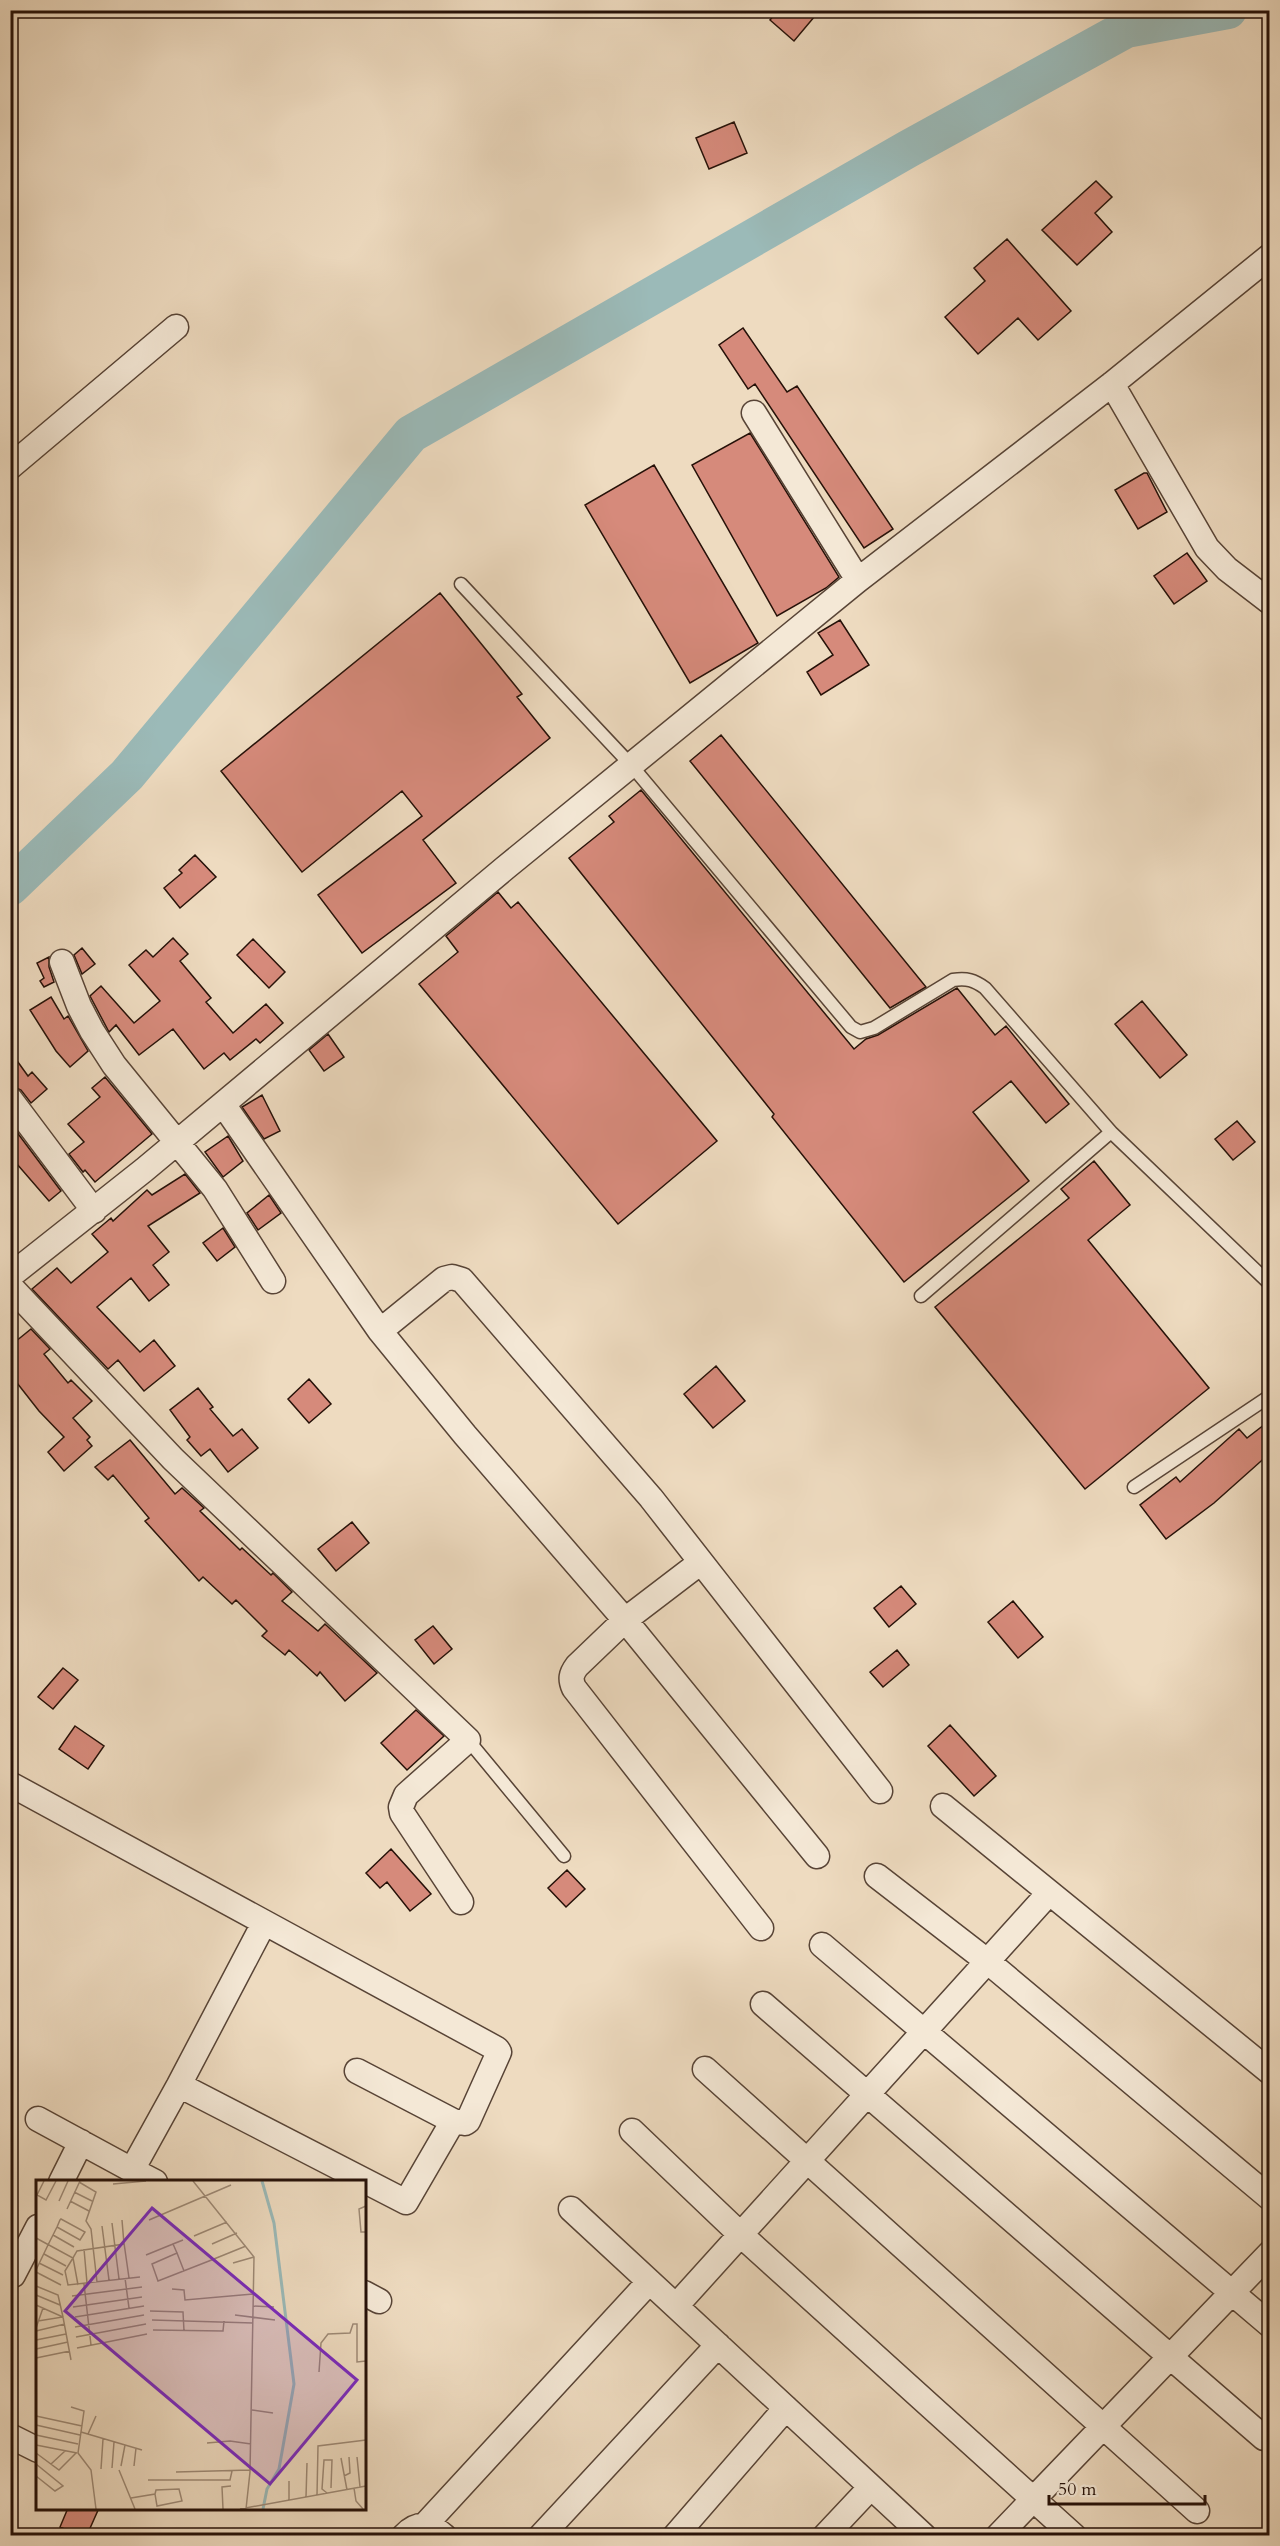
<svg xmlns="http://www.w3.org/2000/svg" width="1280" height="2546" viewBox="0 0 1280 2546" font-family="Cardo,serif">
  <rect width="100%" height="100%" fill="#eedbc0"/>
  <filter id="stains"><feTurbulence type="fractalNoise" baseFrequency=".00333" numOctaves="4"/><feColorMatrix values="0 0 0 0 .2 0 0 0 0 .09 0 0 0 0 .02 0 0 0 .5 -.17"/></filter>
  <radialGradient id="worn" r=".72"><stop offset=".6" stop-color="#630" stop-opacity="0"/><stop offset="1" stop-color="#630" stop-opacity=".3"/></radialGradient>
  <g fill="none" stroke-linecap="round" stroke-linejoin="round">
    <!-- river -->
    <path stroke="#9bbab8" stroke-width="38" d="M10,887L127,775L411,434L908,149L1126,29L1228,10"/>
  </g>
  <!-- building -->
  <path fill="#d68a7b" stroke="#261108" stroke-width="1.5" d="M778,10H820L794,41L770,20Z
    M734,122L747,153L709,169L696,138Z
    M1096,181L1112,197L1095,213L1112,232L1077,265L1042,230Z
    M1007,239L1071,311L1038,340L1018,318L978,354L945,317L985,281L974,268Z
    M743,328L787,392L797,386L893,529L864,548L755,384L748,389L719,345Z
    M750,433L839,577L826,588L777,616L692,465Z
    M654,465L758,643L690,683L585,505Z
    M1144,473H1147L1167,512L1138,529L1115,490Z
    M1187,553L1207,581L1174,604L1154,576Z
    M440,593L522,694L517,697L550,738L423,840L456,883L362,953L318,895L422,816L402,791L302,872L221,771Z
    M840,620L869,665L821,695L807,672L833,655L818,633Z
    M721,735L926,987L890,1008L690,761Z
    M641,790L854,1049L866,1039L878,1035L957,988L995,1035L1006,1026L1069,1104L1046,1123L1011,1081L973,1112L1029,1181L904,1282L772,1117L774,1114L569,858L614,822L609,816Z
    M195,855L216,877L180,908L164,888L182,873L179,870Z
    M498,892L511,908L518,902L717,1141L618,1224L419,984L458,952L446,936Z
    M173,938L188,954L180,961L211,998L206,1002L233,1033L266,1004L283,1023L260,1043L256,1039L230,1060L224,1053L204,1069L173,1029L139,1055L116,1025L109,1032L90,996L101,986L134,1023L160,1001L129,965L146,950L153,957Z
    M253,939L285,972L269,988L237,955Z
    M82,948L95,964L82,974L74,955Z
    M49,957V967L54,982L44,987L40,981L44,978L37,963Z
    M51,997L64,1019L68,1016L88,1051L70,1067L56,1051L30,1010Z
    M1142,1001L1187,1055L1160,1078L1115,1024Z
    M328,1034L344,1057L324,1071L309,1050Z
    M10,1051L28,1076L32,1072L47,1089L31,1103L21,1090L10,1085Z
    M105,1077L152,1134L95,1182L85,1170L83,1172L69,1154L84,1142L68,1124L100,1097L92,1088Z
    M262,1095L280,1131L264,1139L242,1107Z
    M1237,1121L1255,1142L1233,1160L1215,1139Z
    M10,1123L61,1191L49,1201L10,1156Z
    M228,1136L243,1161L223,1177L205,1152Z
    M1094,1161L1130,1205L1088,1240L1209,1388L1085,1489L935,1307L1069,1198L1061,1189Z
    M185,1174L200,1193L148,1226L169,1252L153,1265L169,1285L149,1301L131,1278L97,1307L140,1352L154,1340L175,1366L144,1391L118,1360L108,1369L32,1289L57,1268L71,1283L108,1252L92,1234L111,1218L113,1221L147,1190L152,1195Z
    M269,1195L281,1213L258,1230L247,1213Z
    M223,1228L235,1247L217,1261L203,1243Z
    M31,1329L50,1349L44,1354L68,1383L71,1380L92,1401L73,1418L90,1437L87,1440L92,1446L64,1471L48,1452L64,1437L39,1411L10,1374V1346Z
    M716,1366L745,1401L713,1428L684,1394Z
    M309,1379L331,1404L309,1423L288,1399Z
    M198,1388L213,1407L210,1409L233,1436L242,1429L258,1448L228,1472L210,1449L201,1456L187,1440L190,1437L170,1410Z
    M1269,1421V1454L1214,1503L1166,1539L1140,1505L1176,1477L1180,1482L1239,1429L1247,1438Z
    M130,1440L175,1494L182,1488L204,1508L200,1511L240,1550L242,1548L271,1575L273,1573L292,1592L282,1601L318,1631L325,1624L377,1673L345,1701L320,1672L317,1676L289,1650L285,1655L262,1636L267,1631L236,1600L232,1604L203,1577L199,1581L145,1521L149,1518L113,1475L108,1480L95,1467Z
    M352,1522L369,1543L336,1571L318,1549Z
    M901,1586L916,1604L889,1627L874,1608Z
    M1013,1601L1043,1637L1018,1658L988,1622Z
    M433,1626L452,1649L434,1664L415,1640Z
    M897,1650L909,1665L883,1687L870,1672Z
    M63,1668L78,1680L53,1709L38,1697Z
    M416,1710L444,1736L407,1770L381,1743Z
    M950,1725L996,1776L974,1796L928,1746Z
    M75,1726L104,1746L88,1769L59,1749Z
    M391,1849L431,1894L410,1911L387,1882L380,1888L366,1873Z
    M567,1870L585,1889L566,1907L548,1888Z
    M68,2508H99L87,2535H78L60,2527Z"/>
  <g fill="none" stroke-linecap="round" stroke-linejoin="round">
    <!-- lane casing -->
    <g stroke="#584436" stroke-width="15">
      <path id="lane" d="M461,584L631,765L851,1027L860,1032L874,1028L953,980C967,978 974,980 985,988L1111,1132L1270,1284
        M921,1296L1111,1132
        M1134,1487L1270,1396
        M468,1740L564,1856"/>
    </g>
    <!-- street casing -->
    <g stroke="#584436" stroke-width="27">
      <path id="street" d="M1112,384L1207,548L1227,569L1270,602
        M754,413L858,580
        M10,467L176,327
        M62,962L79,1006L92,1031L114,1065L215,1189L273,1281
        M10,1099L94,1211
        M223,1104L380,1331L465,1435L625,1620L817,1856
        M10,1276L144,1170L505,868L858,580L1112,384L1270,256
        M10,1286L173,1459L468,1740L406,1795L401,1807L402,1813L461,1902
        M380,1331L444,1279L452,1277L462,1280L651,1498L880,1791
        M701,1562L625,1620L577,1666C571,1674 570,1679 574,1688L761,1928
        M10,1784L497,2049L499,2052L468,2121L465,2123L453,2121L406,2202L179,2085L264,1923
        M943,1806L1270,2072
        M877,1876L987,1961L1270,2198
        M822,1945L1270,2325
        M763,2004L1264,2438
        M705,2069L1197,2511
        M357,2071L453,2121
        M38,2119L132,2170L179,2085
        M632,2131L741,2235L1074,2536
        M132,2170L155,2182
        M61,2182L81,2142
        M571,2209L924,2536
        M13,2275L38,2227
        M364,2293L379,2301
        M676,2306L1049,1893
        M10,2436L38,2450
        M425,2525L649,2282
        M404,2536C417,2522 430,2523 444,2536
        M541,2536L718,2345
        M675,2536L786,2408
        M825,2536L871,2487
        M998,2536L1270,2253"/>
    </g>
    <!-- lane -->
    <use href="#lane" stroke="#f4e8d6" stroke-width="12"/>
    <!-- street -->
    <use href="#street" stroke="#f4e8d6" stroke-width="24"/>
  </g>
  <!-- overview -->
  <g transform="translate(36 2180)">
    <rect width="330" height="330" fill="#eedbc0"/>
    <path fill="none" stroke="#9bbab8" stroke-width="3" d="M226,1L238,43L258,204L243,289L231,309L227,329"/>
    <path fill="none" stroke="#9e8a76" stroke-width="1.5" d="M8,1L1,15L10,20L20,1M157,1L218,77L214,292L210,329M43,2L60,12L50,41L55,49L61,102M77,4L110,1M38,12L56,21M23,21L32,1M34,21L53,31M330,26L323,29L325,52H330M31,29L44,1M113,40L195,5M76,43L83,99M66,46L73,100M17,55L38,67M158,56L191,42M0,58L37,78L29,91L32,105L104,97M88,63L93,98M176,64L201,53M48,69L51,103M141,73L137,64L147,60M8,74L30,86M110,75L137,64M3,83L27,95M197,83L218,77M0,90L12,65L21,47L24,40L25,39L49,52L44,60L21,47M148,91L141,73L116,84L122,101L173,81L210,66M0,92L25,105M89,98L93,128M48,104L55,165M42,105L37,78L41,71L88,64L86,40M0,106L22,115L27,137L2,141M136,109L148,110L149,120L217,114M0,115L24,125M36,116L106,107M0,125L27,137L35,180M217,126L238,127M37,127L106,117M114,131L147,132L148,151M199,135L239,140M39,137L108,126M116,140L217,143M39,147L108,135M0,148L7,128M117,150L187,151L188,141M0,151L29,144M40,157L110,144M0,160L30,154M41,168L111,154M0,169L32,162M0,178L34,171M283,192L285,163L292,154L314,153L317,144H321V182L330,181M35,227L48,231L42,273L55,290L60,329M216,230L237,233M0,236L46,246M0,245L44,255M45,252L106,270M52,254L60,236M0,255L42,264M171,263L194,261L215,264M0,265L41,273M0,273L23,290L40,273M321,277L324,307M305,278L311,310M0,284L27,306L19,311L0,296M15,284L29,271M85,286L89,265M98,286L100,268M76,288L78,262M65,289L67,259M83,290L99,329M140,292L214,290M308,296L314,293L313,277M112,300H194L196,291M318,308L320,321L327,329M291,313L286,309L288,280H296L295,308M281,315L282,266L330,260M270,317L271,283M95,318L119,314L120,310L143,309L146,321L121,326L119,314M253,320V301M187,329L186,307L195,306M204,329L330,306"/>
    <path fill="#7b2cbf" fill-opacity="0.15" stroke="#7b2cbf" stroke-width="3" d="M116,28L321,200L234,304L29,131Z"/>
    <rect width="330" height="330" fill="none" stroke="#261108" stroke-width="3"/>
  </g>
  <!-- margin -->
  <rect width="1280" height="2546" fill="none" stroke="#eedbc0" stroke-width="36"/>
  <rect x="12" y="12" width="1256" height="2522" fill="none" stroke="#261108" stroke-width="3"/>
  <rect x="18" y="18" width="1244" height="2510" fill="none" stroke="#261108" stroke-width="1.5"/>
  <!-- scale -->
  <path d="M1049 2495v9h156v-9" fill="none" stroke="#261108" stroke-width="3"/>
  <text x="1058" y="2495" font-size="18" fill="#261108" stroke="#f4e8d6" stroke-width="4.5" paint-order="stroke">50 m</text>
  <rect width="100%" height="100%" filter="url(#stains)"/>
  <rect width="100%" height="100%" fill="url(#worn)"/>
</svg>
